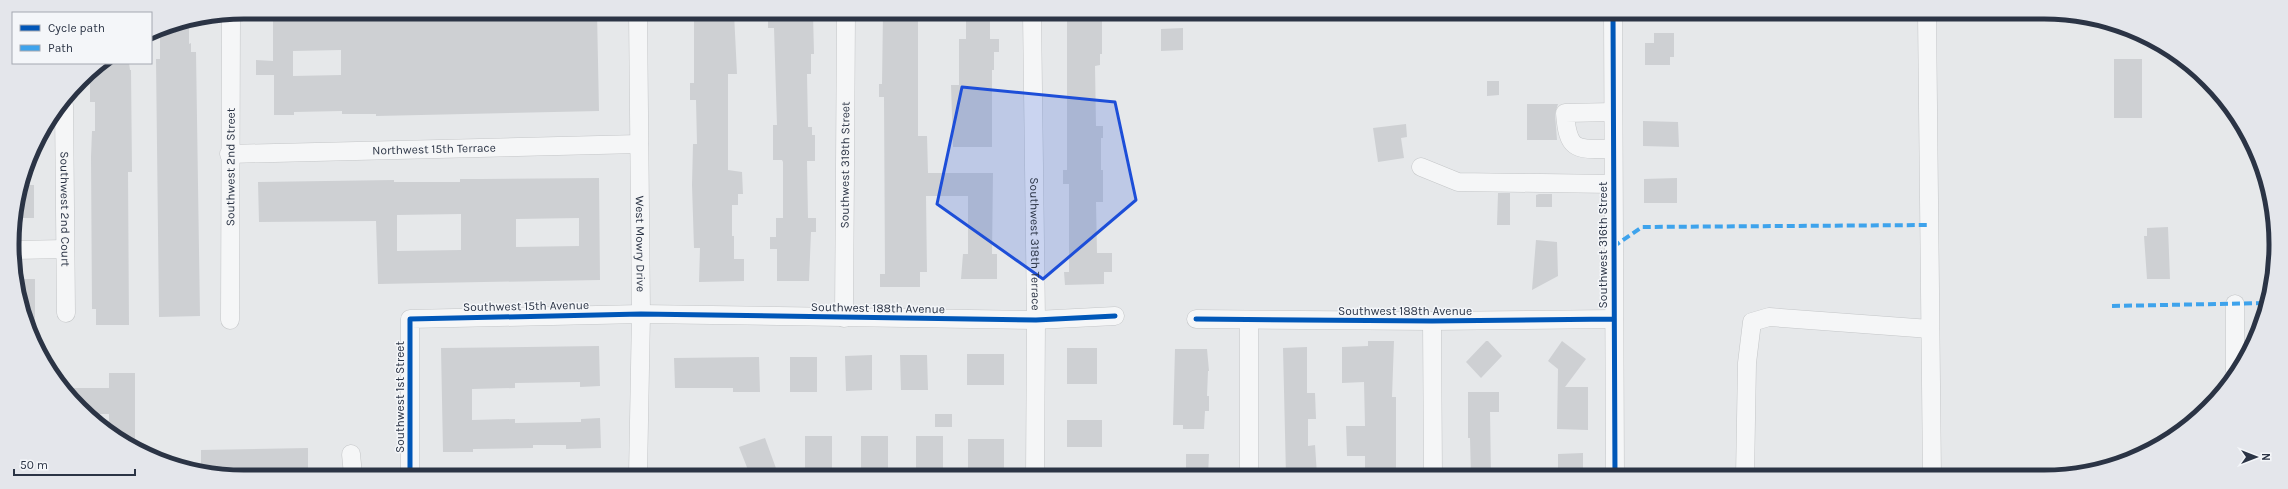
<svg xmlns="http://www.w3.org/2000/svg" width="2288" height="489" viewBox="0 0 2288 489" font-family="Karla,sans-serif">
  <rect width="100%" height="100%" fill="#e6e8ea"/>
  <!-- building -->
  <path fill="#ced0d3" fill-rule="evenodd" d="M292,12V17L339,16V12H597L599,111L376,116V114H342V111L294,112V115H274V75H256V60L273,61V13ZM341,50V75L293,76V51Z
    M694,12L734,13L737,74H728V170L742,172L743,194H738V205H732V236H734V259H744V281L699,282L700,248H694L692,185L693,144H697L696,100H690V83H694Z
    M772,13H813L814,54H811V74H807L808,127H812V135H815V161H807L808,218H816V232H811L809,281H777V249H770V237H776V218H783V162L782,160H773V125H777L774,28H768V14Z
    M883,13H918V136H927L928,173H993L992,254H997V279H961L963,254H968V196H926L927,272H920V287H880V274H885L884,97H879V84H882Z
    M966,13H990V39H999V52H994V70H992V147H953L951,85H959V39H966Z
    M1067,13H1102V54H1100V65L1095,66L1096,126H1103V138H1101V170H1103V202H1096L1097,253H1112V272H1104V284L1065,285L1064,272H1069V184H1063V170H1067Z
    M189,23V44L191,43V52H196L200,316L159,317L156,59H160V29Z
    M1183,28V50L1161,51V29Z
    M1654,33H1674V57H1670V65H1645V43H1654Z
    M2114,59H2142V118H2114Z
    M106,63H129L130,70H131L132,172H128L129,325H96V309H92L91,157L92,131H95V102H90V73Z
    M1487,81H1499V95L1487,96Z
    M1527,104H1558L1555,114L1557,140H1527Z
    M1643,121L1678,122L1679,147L1643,146Z
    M1406,124L1407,137L1401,138L1404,158L1378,162L1373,128Z
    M599,178L600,280L378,284L376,221L259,222L258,182L394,180V182H460V179H481ZM461,214V250L397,251V215ZM579,218V246L516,247V219Z
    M1677,178V203H1644V179Z
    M23,185H34V218H15Z
    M1498,193H1510V225H1497Z
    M1539,194H1552V207H1536V195Z
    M2168,227L2170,279H2147L2144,236H2147V228Z
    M1536,240L1557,242L1558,276L1532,290Z
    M21,279H35V336L24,319Z
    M1368,341H1394L1392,397H1396V476H1365V456H1347L1346,426H1365L1364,382L1342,383V347L1368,346Z
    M1486,341H1488L1502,356L1481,378L1466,362Z
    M1562,341L1586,359L1565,387H1588V430L1557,429L1558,369L1548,361Z
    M599,346L600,386L580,387V382L515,383V388L472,389V420L515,419V423L581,422V419L600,418L601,448L566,449V445H533V448L473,449V452H443L441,348Z
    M1307,347V393H1315L1316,419H1308V446L1315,445L1317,475L1286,476L1283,348Z
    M1067,348H1097V384H1067Z
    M1175,349H1207L1209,371H1208L1207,396H1209V411H1205L1204,429H1183V425H1173Z
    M967,354H1004V385H967Z
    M872,355V390L846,391L845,356Z
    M900,355H927L928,390H901Z
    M759,357L760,392H733V388H675L674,358Z
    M790,357H817V392H790Z
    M109,373H135V448L128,446L109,430V414H90L70,398L64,388H109Z
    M1468,392H1499V412H1490L1491,476H1471L1470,438H1468Z
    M935,414H952V427H935Z
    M1067,420H1102V447H1067Z
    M805,436H832V472H805Z
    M861,436H888V471H861Z
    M916,436H943V471H916Z
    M765,438L777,471L765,475H750L739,447Z
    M968,439H1004V470H968Z
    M308,448V475H214L201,471V450Z
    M1583,453V476H1558V454Z
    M1186,454H1209L1208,476H1186Z"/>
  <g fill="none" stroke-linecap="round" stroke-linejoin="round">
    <!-- minor casing -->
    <g stroke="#c4c6c8" stroke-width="19">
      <g id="minor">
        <path id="s1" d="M638,12L641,314L638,475"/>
        <path id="s2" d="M1032,13L1036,320L1035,476"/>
        <path d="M1613,13L1615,476"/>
        <path d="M1927,14L1932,476"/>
        <path id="s3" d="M64,105L66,313"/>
        <path d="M1613,112L1565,113C1568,153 1577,149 1613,149"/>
        <path id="s4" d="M229,154L639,144"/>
        <path d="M1421,167L1458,182L1613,184"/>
        <path d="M15,250L65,249"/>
        <path d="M2235,304V371"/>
        <path id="s5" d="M844,318L846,13"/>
        <path d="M1196,319L1432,321L1614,319"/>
        <path id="s6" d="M230,320L231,15"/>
        <path d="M1249,320V476"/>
        <path d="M1432,321L1433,476"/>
        <path d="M351,454L353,475"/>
        <path d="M410,475V319L641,314L1036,320L1115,316"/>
        <path d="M1745,476L1747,363L1752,322L1769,317L1930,329"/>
      </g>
    </g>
    <!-- minor -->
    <use href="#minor" stroke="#f5f6f7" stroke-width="18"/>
    <!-- quiet -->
    <path stroke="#3ea3ec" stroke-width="4" stroke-dasharray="8 4" stroke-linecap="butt" d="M1613,247L1642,227L1929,225
      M2112,306L2266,303"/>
    <!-- cycleway casing -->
    <g stroke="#f4f6f9" stroke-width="8">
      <path id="cycleway" d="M1613,13L1615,476
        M1196,319L1432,321L1614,319
        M410,475V319L641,314L1036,320L1115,316"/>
    </g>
    <!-- cycleway -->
    <use href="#cycleway" stroke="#0057b8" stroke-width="5"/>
  </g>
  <!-- marked area -->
  <path fill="#1d4ed8" fill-opacity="0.2" stroke="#1d4ed8" stroke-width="3" stroke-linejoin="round" d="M962,87L1115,102L1136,200L1043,279L937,204Z"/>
  <g text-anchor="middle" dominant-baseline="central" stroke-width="3" stroke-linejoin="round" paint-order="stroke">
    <!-- street labels -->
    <g font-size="12" fill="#2b3445" stroke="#f4f6f9">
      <text stroke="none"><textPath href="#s4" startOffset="205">Northwest 15th Terrace</textPath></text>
      <text stroke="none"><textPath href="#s5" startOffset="153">Southwest 319th Street</textPath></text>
      <text stroke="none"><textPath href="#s6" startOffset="153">Southwest 2nd Street</textPath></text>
      <text stroke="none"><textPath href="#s3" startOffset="104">Southwest 2nd Court</textPath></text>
      <text stroke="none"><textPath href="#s1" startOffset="232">West Mowry Drive</textPath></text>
      <text stroke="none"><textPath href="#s2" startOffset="231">Southwest 318th Terrace</textPath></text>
      <text transform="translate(1603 245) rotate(-90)">Southwest 316th Street</text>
      <text transform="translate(526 306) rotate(-1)">Southwest 15th Avenue</text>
      <text transform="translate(878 308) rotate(1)">Southwest 188th Avenue</text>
      <text x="1405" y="311">Southwest 188th Avenue</text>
      <text transform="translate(400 397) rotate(-90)">Southwest 1st Street</text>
    </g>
  </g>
  <!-- crop -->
  <path d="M0 0H2288V489H0ZM244 19H2044A225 225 0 0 1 2269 244V245A225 225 0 0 1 2044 470H244A225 225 0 0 1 19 245V244A225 225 0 0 1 244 19Z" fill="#e4e6eb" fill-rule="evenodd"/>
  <path fill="none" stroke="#2b3445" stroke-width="5" d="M244 19H2044A225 225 0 0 1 2269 244V245A225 225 0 0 1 2044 470H244A225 225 0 0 1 19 245V244A225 225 0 0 1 244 19Z"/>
  <!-- legend -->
  <rect x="12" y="12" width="140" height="52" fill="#f4f6f9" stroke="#a4a8b1"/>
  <rect x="20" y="25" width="20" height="6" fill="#0057b8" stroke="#a4a8b1"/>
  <text x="48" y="32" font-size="12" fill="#2b3445">Cycle path</text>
  <rect x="20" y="45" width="20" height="6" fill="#3ea3ec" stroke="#a4a8b1"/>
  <text x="48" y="52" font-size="12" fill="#2b3445">Path</text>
  <!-- north arrow -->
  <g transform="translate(2256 457) rotate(90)" stroke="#f4f6f9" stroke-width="3" paint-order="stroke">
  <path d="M0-3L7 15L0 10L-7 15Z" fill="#2b3445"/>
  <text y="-6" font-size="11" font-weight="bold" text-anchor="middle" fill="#2b3445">N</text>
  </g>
  <!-- scale -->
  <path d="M14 469v6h121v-6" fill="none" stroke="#2b3445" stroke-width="2"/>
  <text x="20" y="469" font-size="12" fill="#2b3445" stroke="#f4f6f9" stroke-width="3" paint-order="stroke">50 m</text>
</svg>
